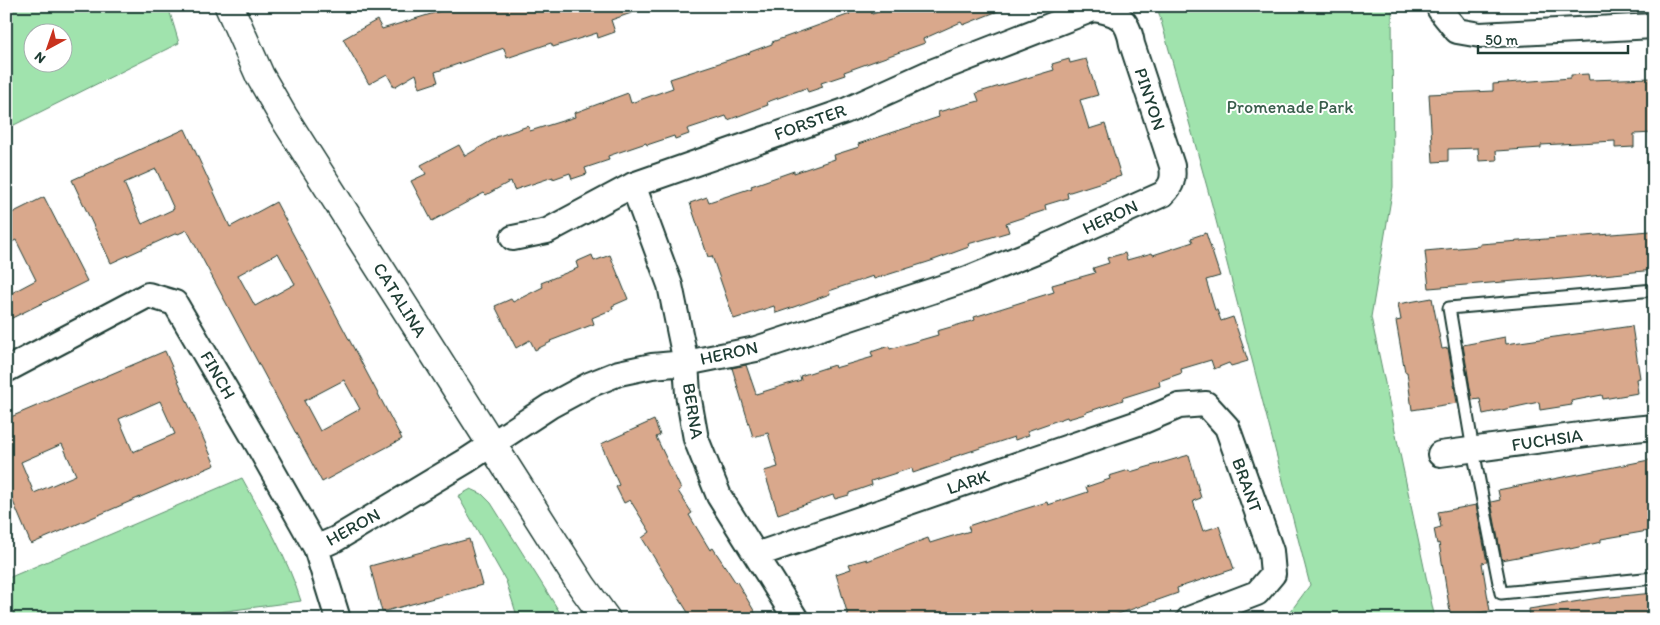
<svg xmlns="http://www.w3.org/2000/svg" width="1660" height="625" viewBox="0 0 1660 625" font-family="Itim,sans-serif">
  <rect width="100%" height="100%" fill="#fff"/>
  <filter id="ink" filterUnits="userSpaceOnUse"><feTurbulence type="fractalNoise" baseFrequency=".02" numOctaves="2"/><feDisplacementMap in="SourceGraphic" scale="10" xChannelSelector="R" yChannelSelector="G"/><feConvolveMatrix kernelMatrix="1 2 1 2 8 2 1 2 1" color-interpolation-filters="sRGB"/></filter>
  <g filter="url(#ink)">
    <!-- green -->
    <path fill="#a0e3ad" stroke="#609070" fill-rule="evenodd" d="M6,6H168L179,43L6,129ZM32,32H62V62H32Z
      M1156,6H1392L1393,187L1371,317L1435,619H1285L1310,585L1212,205L1158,10Z
      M242,478C264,518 287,557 301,601L167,619H6V579Z
      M471,489L482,494L491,503L564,619H518L506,581L458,496Z"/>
    <!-- building -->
    <path fill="#d9a88c" stroke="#1f3d34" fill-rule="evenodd" d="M457,6H642L643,9L611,20L615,32L598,38L597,33L553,47L551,43L507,58L504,48L435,72L438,82L420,88L416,74L394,87L387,74L369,84L343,39L377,20L382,29Z
      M866,6H869L872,14L898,6L1008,7L963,25L961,22L923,39L925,43L844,72L845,75L821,83L823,87L808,92L806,88L767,102L768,105L728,120L726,116L687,129L689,134L675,139L674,136L647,145L646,143L608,156L609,160L585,168L587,174L572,179L570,173L553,179V177L514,190L511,181L486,195L484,193L432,221L411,181L426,174L421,165L459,145L465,156L496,138V137L528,126L530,131L575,117L574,113L628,93L631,103L673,88L670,79L750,53V52L772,44V42L850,14L849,13Z
      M1069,59L1070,63L1086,59L1098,95L1080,100L1089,129L1105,124L1121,176L1067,193L1068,198L1045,205L1046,210L1006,223L1009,232L968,244L969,247L931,261L874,279L873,276L829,291L830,294L791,308L776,313L774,306L734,319L712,256L708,257L690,203L707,197L709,202L752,188L751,186L794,171V173L835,159L834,155L859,147L858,144L939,117L938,112L979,101L976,93L1054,70L1052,64Z
      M1588,74L1589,80L1652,78L1654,133L1634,134V147L1615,148V141L1541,145V148L1496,151L1497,160L1479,161L1478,148L1448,149V161L1433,162L1429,94L1493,91V84L1571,78V75Z
      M185,129L230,227L276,202L402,439L322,482L187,230L178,234L177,233L111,263L72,180ZM156,169L174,209L142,224L124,183ZM278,253L295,284L255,306L238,275ZM344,380L360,409L320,431L304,401Z
      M44,197L87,281L6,321V296L36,280L16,240L6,245V216Z
      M1651,231L1654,270L1552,280V278L1429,288L1425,251L1480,246V244Z
      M1206,233L1220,276L1206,280L1215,310H1217L1221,321L1233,317L1248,361L1231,366L1229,363L1214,369L1211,360L1181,369L1182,373L1159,381L1160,386L1122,398L1123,400L1084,413L1085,414L1068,419L1067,417L1027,431L1029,435L1015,440L1014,437L950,458L951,460L913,473L912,468L871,481L872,485L849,493V495L835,499L833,495L778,514L764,471L778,467L768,433L753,437L732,368L746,365L756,394L801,380L800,376L834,365L835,368L873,357L871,352L889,346L890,349L938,335L937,331L975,320L974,317L1054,292L1052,285L1095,273L1093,268L1109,263L1107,258L1125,253L1127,260L1152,253L1153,255L1193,242L1191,238Z
      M592,255L594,261L610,255L628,299L612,306L613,309L592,318L594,324L550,341L551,342L535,350L530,340L516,348L495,306L511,299L513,302L543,287L541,283L578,268L576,262Z
      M1432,298L1442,349L1448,348L1457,403L1412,410L1407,372H1405L1396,321L1401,320L1398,304Z
      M1632,326L1640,378L1636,379L1638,393L1603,399L1602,395L1571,401L1572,405L1540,410L1539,402L1483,414L1480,399L1472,400L1463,345L1505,337L1506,344Z
      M165,351L215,465L31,544L6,485V419ZM160,401L175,434L133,452L119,419ZM62,444L76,475L34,493L21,462Z
      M654,420L660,435L656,437L681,489L678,491L692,513L689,515L710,550L713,548L736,583L737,582L759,619H692L642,538L650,532L630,500L624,503L616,487L619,485L601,444Z
      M1189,455L1201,498L1193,501L1203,531L1219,526L1234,569L1177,588L1178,593L1104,619H849L836,574L851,569L849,564L867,559V561L928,538L930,543L946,538L970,531L968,526L983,521V522L1047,502L1048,505L1088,492L1086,487L1110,479L1109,476L1129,470L1130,472Z
      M1654,459V530L1601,539V542L1570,549V547L1502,560L1491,502L1500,500L1498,490Z
      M1476,505L1487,562L1482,563L1490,611L1451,618L1439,543L1437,544L1434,529L1441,527L1438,512Z
      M469,539L482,585L382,612L370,566Z
      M1654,593V619H1530L1529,609L1599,598Z"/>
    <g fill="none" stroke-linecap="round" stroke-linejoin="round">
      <!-- lane casing -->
      <g stroke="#1f3d34" stroke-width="15">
        <path id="lane" d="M1654,290L1449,308L1473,450L1501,593L1654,578"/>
      </g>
      <!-- street casing -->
      <g stroke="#1f3d34" stroke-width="28">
        <path id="street" d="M1439,6L1440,10L1457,31L1480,35L1654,26
          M633,185L670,285L686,363L688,394L696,439L719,496L796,619
          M6,370L148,295L175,303L258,445L316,548L338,619
          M1440,454L1602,432L1654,427
          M316,548L336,539L466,461L550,406L589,385L619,373L652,366L686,363L756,349L965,280L1036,251L1163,194C1172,185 1174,179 1172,166L1132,44C1128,19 1118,12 1093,9L929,73L845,111L633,185L547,231L513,238
          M756,555L1141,422L1179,406L1206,404L1227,427L1271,551L1273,574L1257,593L1189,619"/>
      </g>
      <!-- secondary casing -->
      <g stroke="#1f3d34" stroke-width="31">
        <path id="secondary" d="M229,6L260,76L283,116L582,586L606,619"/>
      </g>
      <!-- lane -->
      <use href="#lane" stroke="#fff" stroke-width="11"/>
      <!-- street -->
      <use href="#street" stroke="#fff" stroke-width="24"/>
      <!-- secondary -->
      <use href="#secondary" stroke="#fff" stroke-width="28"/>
    </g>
  </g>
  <g text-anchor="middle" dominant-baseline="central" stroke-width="4" stroke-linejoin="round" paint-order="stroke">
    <!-- street labels -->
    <g font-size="18" fill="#1f3d34" stroke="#fff">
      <text transform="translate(1150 99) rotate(72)">PINYON</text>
      <text transform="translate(810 122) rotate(-20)">FORSTER</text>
      <text transform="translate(1110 217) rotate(-25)">HERON</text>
      <text transform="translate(400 300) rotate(58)">CATALINA</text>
      <text transform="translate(729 353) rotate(-12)">HERON</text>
      <text transform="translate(218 375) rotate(60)">FINCH</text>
      <text transform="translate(693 411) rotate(81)">BERNA</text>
      <text transform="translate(1547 440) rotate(-8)">FUCHSIA</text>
      <text transform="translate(968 482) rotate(-19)">LARK</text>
      <text transform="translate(1247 485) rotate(70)">BRANT</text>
      <text transform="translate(353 527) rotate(-29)">HERON</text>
    </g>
    <!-- park labels -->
    <g font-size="18" fill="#395e4c" stroke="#fff">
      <text x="1290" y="107">Promenade Park</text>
    </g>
  </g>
  <!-- margin -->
  <rect width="1660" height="625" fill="none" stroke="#fff" stroke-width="25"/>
  <rect x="12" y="12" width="1635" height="600" fill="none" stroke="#1f3d34" stroke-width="2" filter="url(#ink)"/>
  <!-- north arrow -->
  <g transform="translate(48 48) rotate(220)"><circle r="24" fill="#ffffff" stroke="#a5b1ae"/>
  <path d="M0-4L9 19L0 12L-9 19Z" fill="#c8321e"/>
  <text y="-8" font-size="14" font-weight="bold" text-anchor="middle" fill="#1f3d34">N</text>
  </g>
  <!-- scale -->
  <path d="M1478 45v8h150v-8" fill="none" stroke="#1f3d34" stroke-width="2.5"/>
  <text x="1485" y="45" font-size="15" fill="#1f3d34" stroke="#ffffff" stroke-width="4" paint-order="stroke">50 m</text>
</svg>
